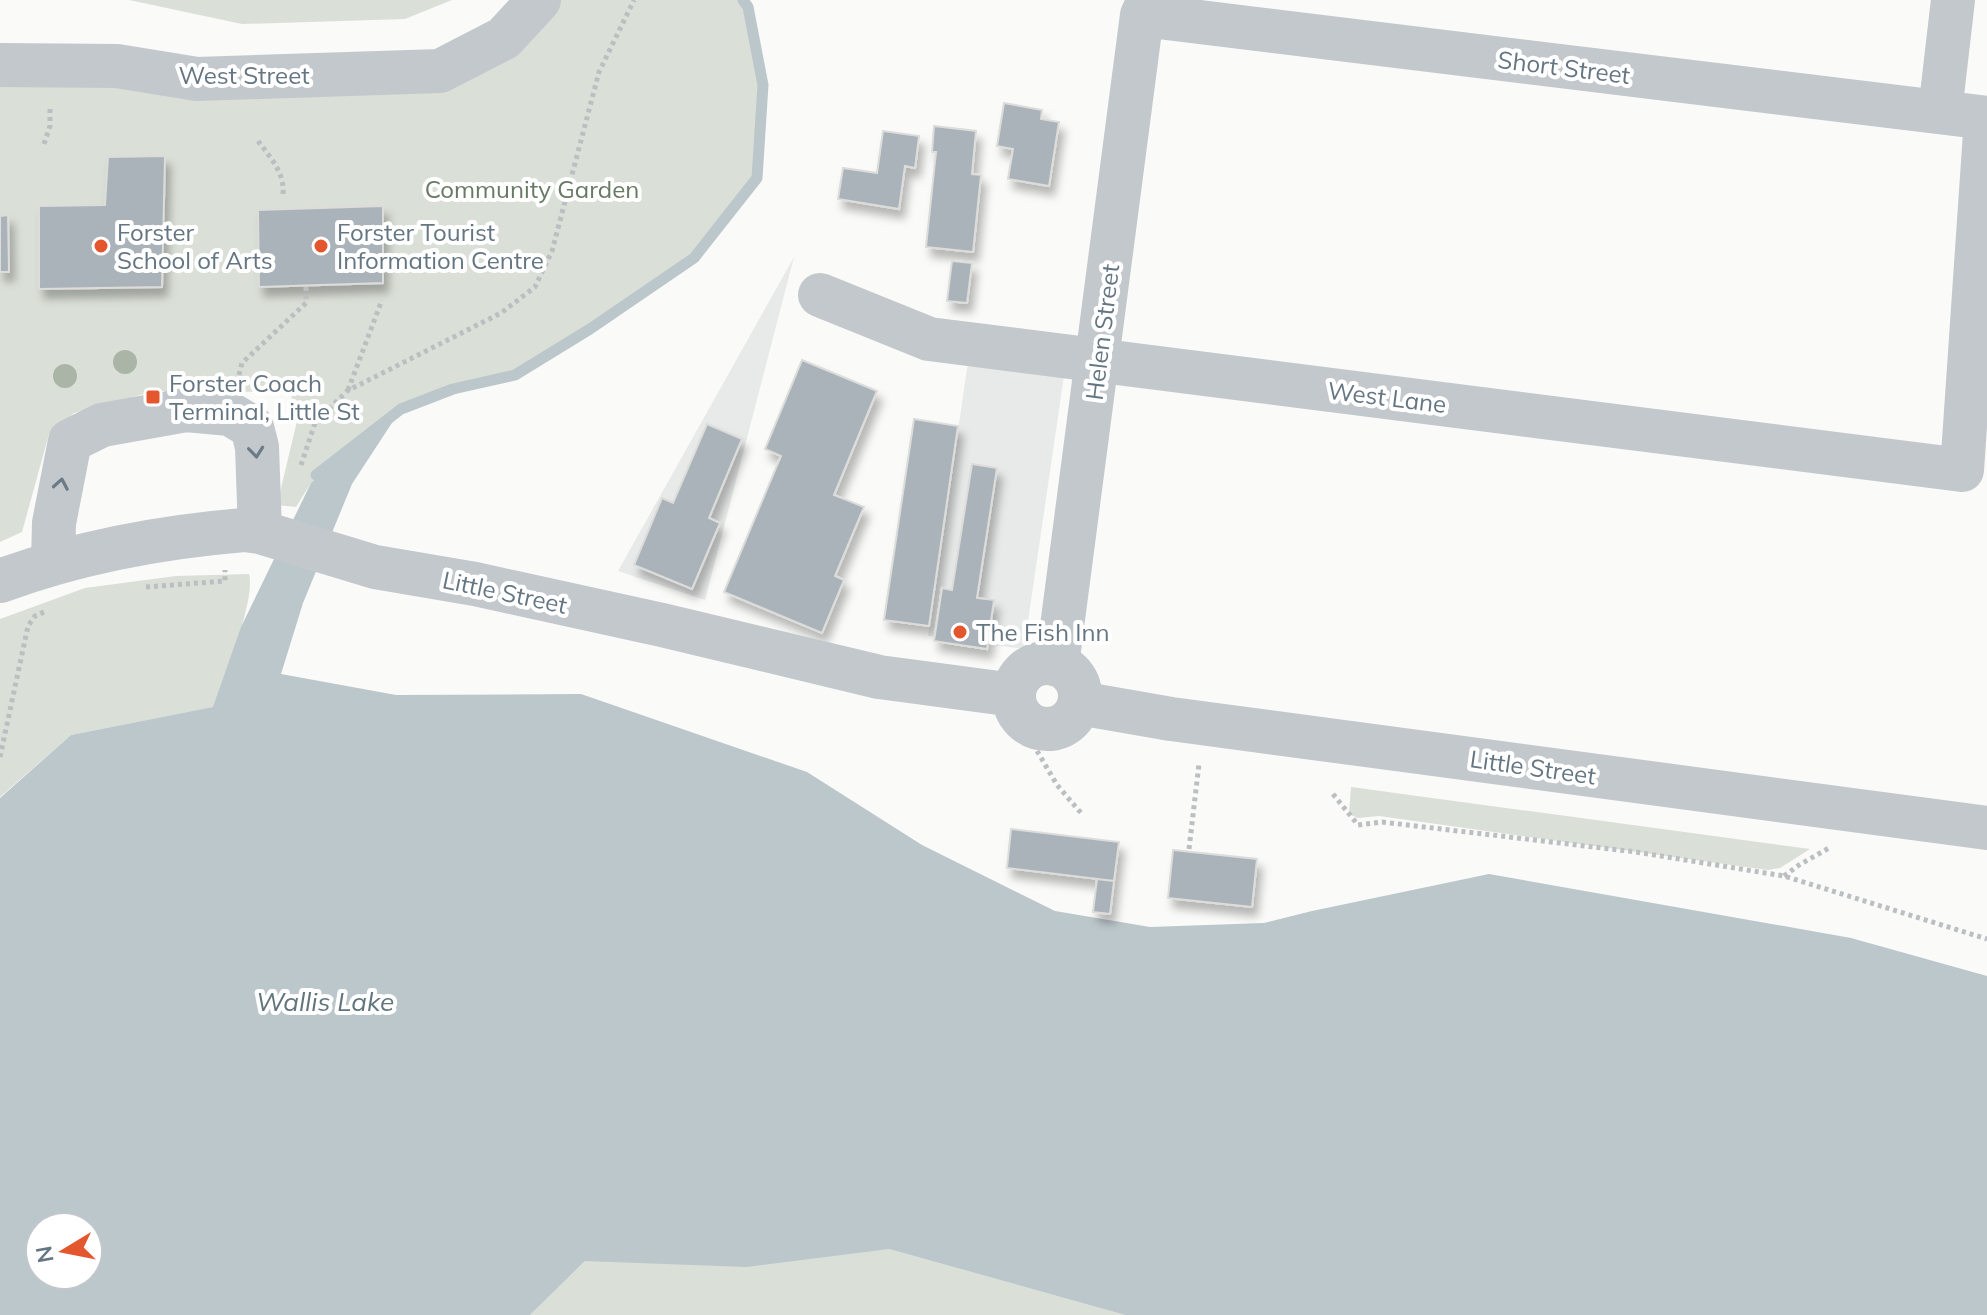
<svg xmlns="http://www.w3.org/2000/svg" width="1987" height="1315" viewBox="0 0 1987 1315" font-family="Mulish,sans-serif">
  <defs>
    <filter id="shadow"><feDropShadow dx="5" dy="9" stdDeviation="4" flood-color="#0004"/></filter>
  </defs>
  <rect width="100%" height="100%" fill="#fafaf8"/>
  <!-- built -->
  <path fill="#e8e9e9" d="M794,257L705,600L618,571Z
    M969,355L1065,369L1024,649L928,636Z"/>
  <!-- green -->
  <path fill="#dadfd7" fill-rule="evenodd" d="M129,0H452L405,19L242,24Z
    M539,0H743L748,7L763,85L757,178L694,258L590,329L515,375L453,389L401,409L311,483L296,507L277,505L298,417L290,392L155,391L74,413L49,434L22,532L0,542V65L389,73ZM383,206L382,283L259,287L258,210Z
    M249,574C256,601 223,678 214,707L71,735L0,797V619L85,588L176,576Z
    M1351,787L1810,849L1780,868L1768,870L1379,816L1358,818L1349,814Z
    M889,1249L1125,1315H530L585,1261Z"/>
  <!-- water -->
  <path fill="#bbc7cb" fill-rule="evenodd" d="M401,409L352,484L303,603L281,674L396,695L581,694L807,772L922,845L1055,911L1150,927L1264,923L1312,911L1489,874L1851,938L1987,976V1315H1125L889,1249L746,1267L585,1261L530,1315H0V798L71,735L213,707L241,627L311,483ZM40,1227H88V1275H40Z"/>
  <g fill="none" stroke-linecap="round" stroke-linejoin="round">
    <!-- stream -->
    <path stroke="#bbc7cb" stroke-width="11" d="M316,475L401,409L453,389L515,375L590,329L694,258L757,178L763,85L748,7L743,0"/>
  </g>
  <!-- building -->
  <path fill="#aab3b9" stroke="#dcdcda" stroke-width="2" filter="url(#shadow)" d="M1004,103L1042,110L1041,119L1059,122L1049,186L1008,179L1013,149L997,146Z
    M934,126L976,131L972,174L981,175L973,252L926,247L936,152H932Z
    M883,131L919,136L915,168L905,166L899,209L838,199L843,168L877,173Z
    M165,156L162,287L39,289V206L105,205L108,157Z
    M383,206V283L259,287L258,210Z
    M8,215L9,272H0V216Z
    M952,261L972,263L967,303L947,301Z
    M802,360L877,391L834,495L864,507L835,576L844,580L822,633L724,592L781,456L765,449Z
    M914,419L958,426L929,626L884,620Z
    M707,424L742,439L709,518L720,523L692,589L634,565L662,498L673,503Z
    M972,464L997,468L977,598L994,600L987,649L934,641L942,588L952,590Z
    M1011,829L1119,842L1114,881L1007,868Z
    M1173,850L1257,859L1252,907L1168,898Z
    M1097,879L1114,881L1110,914L1093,912Z"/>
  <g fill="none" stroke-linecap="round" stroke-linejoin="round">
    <!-- path -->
    <path stroke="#bbbfc2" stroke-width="5" stroke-dasharray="4 4" stroke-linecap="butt" d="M258,141C270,157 285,173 283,194
      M44,144L50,126V106
      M239,375L242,363L306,303V286
      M348,390L382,300
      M301,465L315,423L347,391L501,313L535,287L552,251L599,72L634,0
      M146,587L225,581V570
      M1033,744L1057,785L1081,813
      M0,757L28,626L35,616L44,612
      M1333,794L1358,825L1382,822L1636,852L1784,876L1987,939
      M1189,849L1199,764
      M1784,876L1799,865L1829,848"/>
    <!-- minor -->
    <path stroke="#c3c8cc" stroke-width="44" d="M1142,15L1987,118
      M0,65L117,66L197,79L440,71L504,38L539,0
      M1940,112L1953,0
      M820,295L929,339L1962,470L1986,118
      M53,561L54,523L70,441L102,425L186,410L230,414L252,427L257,447L260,532
      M0,581C79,552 159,537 244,530L260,532L375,567L475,584L662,625L879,677L1014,695
      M1014 696a33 33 0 1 1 66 0a33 33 0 1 1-66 0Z
      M1057,665L1142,15L1149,0
      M1079,703L1171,719L1987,828"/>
  </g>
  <!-- trees -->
  <g fill="#aab4a7">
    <circle cx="125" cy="362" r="12"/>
    <circle cx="65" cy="376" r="12"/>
  </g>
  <!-- one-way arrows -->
  <defs><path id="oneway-chevron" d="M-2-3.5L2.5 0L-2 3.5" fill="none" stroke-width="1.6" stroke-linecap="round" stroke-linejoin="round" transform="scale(2)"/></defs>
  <g stroke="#6a7a87">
    <use href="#oneway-chevron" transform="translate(256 452) rotate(84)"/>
    <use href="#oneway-chevron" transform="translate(61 484) rotate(-80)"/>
  </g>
  <!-- markers -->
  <g fill="#e4572e" stroke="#fff" stroke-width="3">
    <circle cx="101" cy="246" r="8"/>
    <circle cx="321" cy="246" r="8"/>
    <rect x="145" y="389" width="16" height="16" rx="4"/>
    <circle cx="960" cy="632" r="8"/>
  </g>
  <g text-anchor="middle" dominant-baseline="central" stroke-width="8" stroke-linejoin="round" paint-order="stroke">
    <!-- street labels -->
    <g font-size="24" fill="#657683" stroke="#fff">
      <text transform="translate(1564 67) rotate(7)">Short Street</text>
      <text x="244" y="75">West Street</text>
      <text transform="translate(1102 332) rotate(-83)">Helen Street</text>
      <text transform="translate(1387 397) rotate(7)">West Lane</text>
      <text transform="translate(505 592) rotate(12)">Little Street</text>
      <text transform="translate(1533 767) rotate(8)">Little Street</text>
    </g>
    <!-- park labels -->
    <g font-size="24" fill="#687a64" stroke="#fff">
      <text x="532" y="189">Community Garden</text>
    </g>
    <!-- poi labels -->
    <g font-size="24" fill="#657683" stroke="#fff" text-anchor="start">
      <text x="117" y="232">Forster<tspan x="117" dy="28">School of Arts</tspan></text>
      <text x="337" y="232">Forster Tourist<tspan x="337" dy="28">Information Centre</tspan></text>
      <text x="169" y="383">Forster Coach<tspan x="169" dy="28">Terminal, Little St</tspan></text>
      <text x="976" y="632">The Fish Inn</text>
    </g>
    <!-- water labels -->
    <g font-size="26" font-style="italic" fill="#60757c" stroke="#fff">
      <text x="325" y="1001">Wallis Lake</text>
    </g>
  </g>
  <!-- north arrow -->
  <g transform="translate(64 1251) rotate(260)"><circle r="38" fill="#ffffff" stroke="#c1c8cd" stroke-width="2"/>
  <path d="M0-6L14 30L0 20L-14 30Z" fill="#e4572e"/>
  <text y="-12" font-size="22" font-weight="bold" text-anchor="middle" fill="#657683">N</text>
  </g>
</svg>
